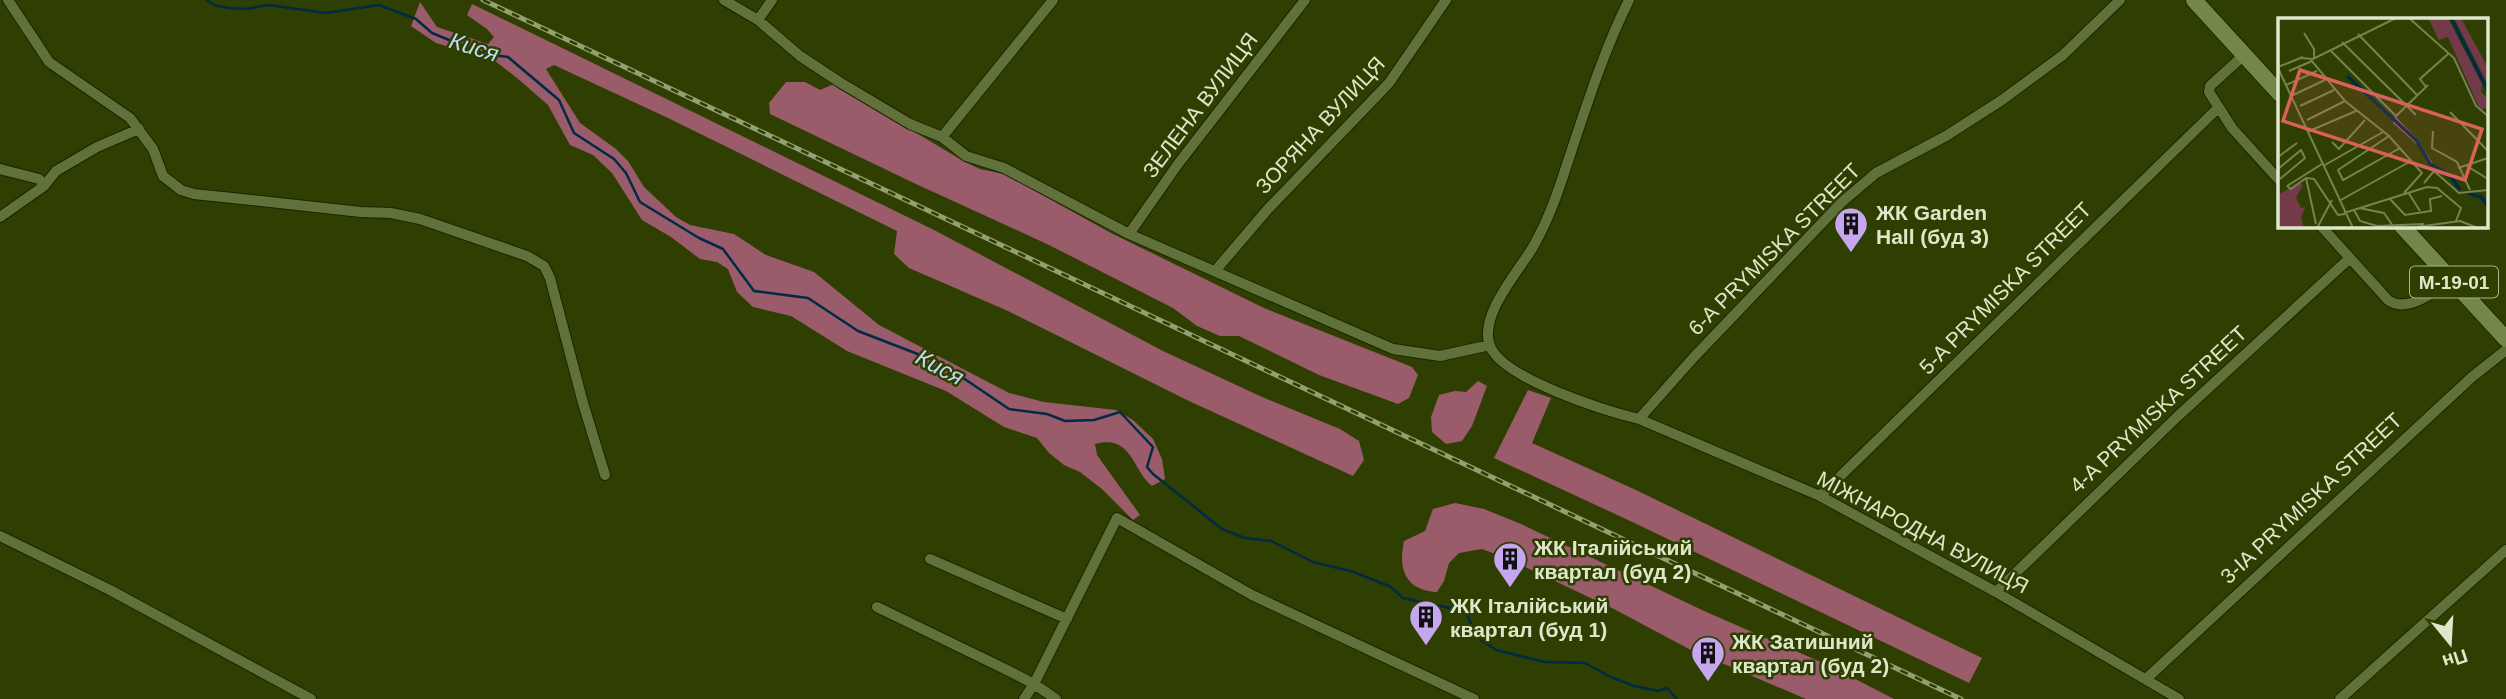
<svg xmlns="http://www.w3.org/2000/svg" width="2506" height="699" viewBox="0 0 2506 699" font-family="Arial,sans-serif">
  <rect width="100%" height="100%" fill="#2f3f01"/>
  <!-- forest -->
  <path fill="#9a5b6b" d="M420,2L437,27L488,44L494,37L487,29L467,15L472,4L934,230L1163,351L1262,397L1340,429L1359,441L1364,460L1353,476L1189,401L1008,311L909,268L894,254L897,231L666,117L554,65L546,69L580,123L616,149L628,161L644,187L676,217L690,225L734,234L766,255L814,272L879,325L1009,393L1044,402L1116,410L1133,420L1153,439L1162,459L1165,479L1152,486C1132,470 1132,434 1095,444L1097,455L1140,515L1133,520L1102,489L1080,472L1064,465L1049,453L1037,438L1004,427L946,391L847,351L791,316L753,307L737,292L728,269L717,262L700,259L671,237L642,220L612,173L593,155L570,145L548,105L517,78L495,61L436,43L411,26Z
    M786,82H805L820,90L834,84L965,162L980,169L1004,174L1111,233L1264,308L1412,367L1418,375L1409,398L1398,404L1319,375L1239,336H1220L1197,326L1173,308L1049,245L916,184L770,114L769,103Z
    M1478,381L1487,386L1472,426L1462,441L1446,444L1432,432L1431,417L1439,395L1455,391L1466,392Z
    M1528,390L1551,398L1532,443L1636,490L1982,658L1969,683L1626,519L1494,458Z
    M1455,503L1484,509L1521,524L1702,610L1830,666L1894,699H1806L1689,649L1614,609L1506,558L1482,549L1459,553L1449,563L1444,581L1437,592C1405,590 1398,569 1404,541L1425,531L1433,509Z"/>
  <g fill="none" stroke-linecap="round" stroke-linejoin="round">
    <!-- stream -->
    <path stroke="#002a45" stroke-width="2.5" d="M207,0L214,5L228,8L246,9L269,5L326,13L379,5L416,19L432,33L459,44L485,54L508,57L559,100L574,133L614,159L626,173L640,202L699,238L723,249L754,291L808,298L858,331L941,363L1009,409L1047,414L1065,421L1094,420L1120,412L1153,447L1147,467L1153,474L1222,529L1245,538L1271,541L1313,562L1354,572L1391,587L1403,598L1449,608L1459,605L1468,617L1477,637L1496,650L1545,662L1585,663L1611,677L1634,686L1658,691L1667,688L1677,699"/>
    <!-- street casing -->
    <g stroke="#1b2406" stroke-width="12">
      <path id="street" d="M8,0L49,62L130,118L153,149L163,176L181,190L194,194L251,200L361,212L391,213L420,219L527,256L544,266L550,278L583,403L605,475
        M724,0L758,20L800,56L841,83L910,124L942,137L966,156L1004,168L1129,234L1393,349L1440,356L1490,345
        M1629,0C1606,46 1590,95 1574,143C1562,179 1552,214 1533,247C1519,271 1478,316 1490,346C1503,379 1606,411 1639,419L1820,496L1996,592L2179,699
        M758,20L772,0
        M2244,55L2210,86L2209,92L2232,128L2280,181
        M942,137L1053,0
        M0,169L39,179L44,186
        M0,217L44,186L56,171L97,147L139,129
        M2321,226L2388,300C2407,314 2436,291 2451,279
        M1129,234L1178,164L1305,0
        M1215,271L1268,209L1389,83L1446,0
        M1639,419L1694,357L1842,202L1876,173L1946,136L2002,100L2063,55L2120,0
        M1820,496L2218,108
        M0,536L110,590L311,699
        M930,559L1067,619
        M1996,592L2178,416L2350,258
        M877,607L1003,668L1034,684L1056,699
        M2146,679L2472,377L2506,350
        M1024,699L1034,684L1117,518L1252,595L1474,699
        M2340,699L2506,550"/>
    </g>
    <!-- primary casing -->
    <g stroke="#1b2406" stroke-width="18">
      <path id="primary" d="M2194,0L2280,94
        M2402,226L2506,339"/>
    </g>
    <!-- street -->
    <use href="#street" stroke="#60723a" stroke-width="10"/>
    <!-- primary -->
    <use href="#primary" stroke="#73874a" stroke-width="16"/>
    <!-- rail casing -->
    <g stroke="#93a074" stroke-width="5">
      <path id="rail" d="M483,0L1961,699"/>
    </g>
    <!-- rail -->
    <use href="#rail" stroke="#2f3f01" stroke-width="2.5" stroke-dasharray="8" stroke-linecap="butt"/>
  </g>
  <!-- icons -->
  <defs>
    <g id="building-pin" transform="scale(1.75)"><path d="M0 17L-7.5 6A9.5 9.5 0 1 1 7.5 6Z" fill="#c7a6f0" stroke="#2f3f01"/><path d="M-4-6H4V6H1V3H-1V6H-4ZM-2.5-4.3h1.7v1.8h-1.7ZM.8-4.3h1.7v1.8H.8ZM-2.5-1h1.7V.8h-1.7ZM.8-1h1.7V.8H.8Z" fill="#111"/></g>
  </defs>
  <g fill-rule="evenodd">
    <use href="#building-pin" x="1851" y="224"/>
    <use href="#building-pin" x="1510" y="559"/>
    <use href="#building-pin" x="1426" y="617"/>
    <use href="#building-pin" x="1708" y="653"/>
  </g>
  <g text-anchor="middle" dominant-baseline="central" stroke-width="5" stroke-linejoin="round" paint-order="stroke">
    <!-- shield labels -->
    <rect fill="#2f3f01" stroke="#a9b58e" stroke-width="2" x="2410" y="266.5" width="88" height="31" rx="5"/>
    <g font-size="19" font-weight="bold" fill="#dde8ca">
      <text x="2454" y="282">М-19-01</text>
    </g>
    <!-- street labels -->
    <g font-size="21" fill="#dde8ca" stroke="#2f3f01">
      <text transform="translate(1200 105) rotate(-53)">ЗЕЛЕНА ВУЛИЦЯ</text>
      <text transform="translate(1320 125) rotate(-47)">ЗОРЯНА ВУЛИЦЯ</text>
      <text transform="translate(1774 249) rotate(-45)">6-A PRYMISKA STREET</text>
      <text transform="translate(2005 288) rotate(-45)">5-A PRYMISKA STREET</text>
      <text transform="translate(2158 409) rotate(-43)">4-A PRYMISKA STREET</text>
      <text transform="translate(2311 498) rotate(-43)">3-IA PRYMISKA STREET</text>
      <text transform="translate(1923 532) rotate(28)">МІЖНАРОДНА ВУЛИЦЯ</text>
    </g>
    <!-- poi labels -->
    <g font-size="21" font-weight="bold" fill="#dde8ca" stroke="#2f3f01" text-anchor="start">
      <text x="1876" y="212">ЖК Garden<tspan x="1876" dy="24">Hall (буд 3)</tspan></text>
      <text x="1534" y="547">ЖК Італійський<tspan x="1534" dy="24">квартал (буд 2)</tspan></text>
      <text x="1450" y="605">ЖК Італійський<tspan x="1450" dy="24">квартал (буд 1)</tspan></text>
      <text x="1732" y="641">ЖК Затишний<tspan x="1732" dy="24">квартал (буд 2)</tspan></text>
    </g>
    <!-- water labels -->
    <g font-size="23" font-style="italic" fill="#bedbf3" stroke="#2f3f01">
      <text transform="translate(474 47) rotate(17)">Кися</text>
      <text transform="translate(940 367) rotate(28)">Кися</text>
    </g>
  </g>
  <!-- overview -->
  <g transform="translate(2278 18)">
    <rect width="210" height="210" fill="#2f3f01"/>
    <path d="M150,0H170L204,66L203,74L210,80V95L207,90L202,92L170,19L161,22ZM176,0H183L210,50V67ZM21,164L25,168L18,179L23,190L27,189L23,200L26,210H0V177Z" fill="#733a49"/>
    <path d="M100,96L149,144L143,130L115,105L117,98L140,122L158,151L157,152Z" fill="#9a5b6b"/>
    <path fill="none" stroke="#002a45" stroke-width="3.5" d="M173,0L210,73M69,58L139,123L152,146L172,157L182,172M190,175L203,179L210,188"/>
    <path fill="none" stroke="#758351" stroke-width="2" d="M131,0L176,40L198,88L210,98M26,15L36,31V41M80,16L140,78M64,24L138,97M52,32L118,98L150,67M23,40L35,41L118,0M33,42L67,83L111,118L144,155L126,175M0,49L25,39M0,50L75,210M11,53L34,43M8,67L39,53M148,69L142,61L170,36M13,78L47,62M22,88L56,72M172,94L210,133M29,102L67,83M155,113L154,130L179,144L192,172M29,114L78,93M111,118L60,152L65,162L122,130M54,124L61,131L87,102M0,139L19,125M45,148L105,114M189,148L210,161M180,150L210,140M0,151L23,132L27,140L2,161M28,160L38,206M146,165L156,153L181,175L210,172M9,168L13,171L28,160L36,161L60,197L67,196M9,168L44,146M130,174L142,193M111,180L127,197L153,193L152,181L164,178M61,183L133,143M81,190L106,195L115,208M76,192L82,203L99,208L146,206M66,195L149,169L159,170L183,190L178,203M39,210L54,182M131,210L182,203L200,210"/>
    <path fill="#d86259" fill-opacity="0.15" stroke="#d86259" stroke-width="3.5" d="M22,52L204,111L187,162L5,103Z"/>
    <rect width="210" height="210" fill="none" stroke="#dde8ca" stroke-width="3.5"/>
  </g>
  <!-- north arrow -->
  <g transform="translate(2450 643) rotate(162)" stroke="#2f3f01" stroke-width="5" paint-order="stroke">
  <path d="M0-5L12 26L0 18L-12 26Z" fill="#dde8ca"/>
  <text y="-10" font-size="19" font-weight="bold" text-anchor="middle" fill="#dde8ca">Пн</text>
  </g>
</svg>
